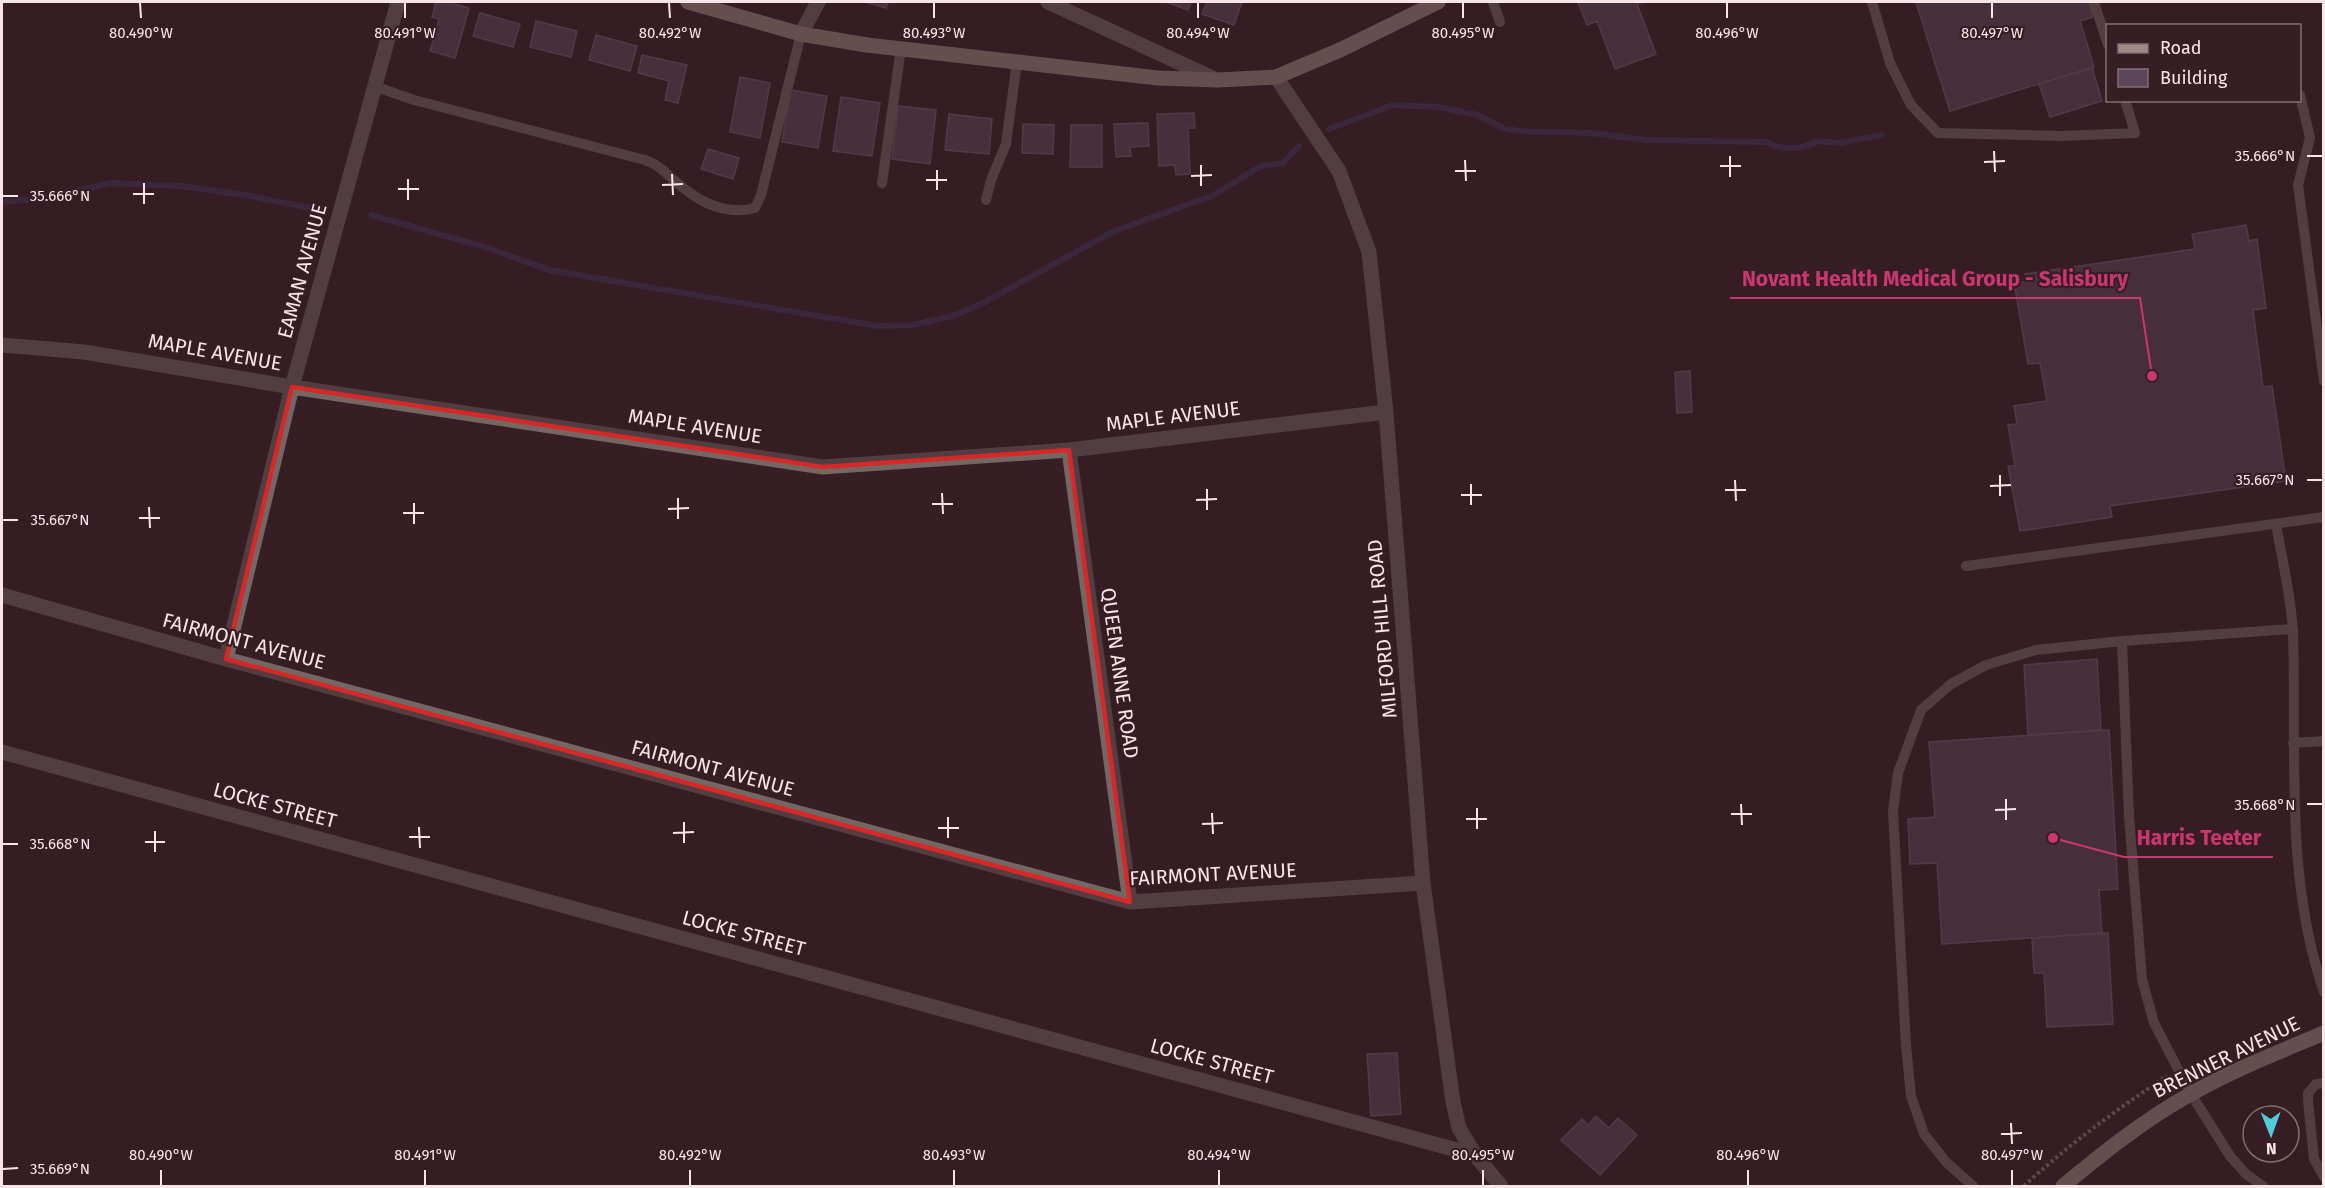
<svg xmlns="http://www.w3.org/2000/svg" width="2325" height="1188" viewBox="0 0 2325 1188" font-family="'Fira Sans',sans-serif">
  <rect width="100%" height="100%" fill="#371d24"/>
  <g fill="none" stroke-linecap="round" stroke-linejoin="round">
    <!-- stream -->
    <path stroke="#403357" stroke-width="6" d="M1329,129L1393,105L1438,107L1478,115L1503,128L1518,131L1592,133L1646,140L1767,142C1779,150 1805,150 1817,141L1840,143L1881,135
      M2,202L45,198L111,183L181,186L245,195L310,208
      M371,215L488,248L549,270L877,326L913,325L953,316L985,302L1114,231L1212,196L1261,166L1283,163L1299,146"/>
  </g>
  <!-- building -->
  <path fill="#5c4659" stroke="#745c70" stroke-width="1.5" d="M436,2H446L469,8L455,58L430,51L439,19L432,17Z
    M866,2H888L886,8Z
    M1166,2H1191L1188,10Z
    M1207,2H1242L1234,25L1202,14Z
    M1578,2H1644L1637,4L1656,54L1615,69L1597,21L1587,25Z
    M1916,2H2089L2093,17L2080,21L2094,67L1950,111Z
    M480,13L520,24L513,47L473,36Z
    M536,21L577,31L571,57L530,47Z
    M596,35L637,46L630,71L589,60Z
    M642,55L687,65L678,103L665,100L669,81L638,73Z
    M2092,68L2102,101L2050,117L2039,84Z
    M740,77L770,83L760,138L730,132Z
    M791,90L827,96L818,148L782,142Z
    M841,97L880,103L872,156L833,151Z
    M898,106L936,110L930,164L892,159Z
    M1194,113L1195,128H1188L1190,174L1176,175L1175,165L1159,166L1157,114Z
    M949,114L992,119L989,154L945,150Z
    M1148,123L1149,146L1130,147L1131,156L1116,157L1114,124Z
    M1023,124L1054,125L1053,154L1022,153Z
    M1071,125H1102V167H1070Z
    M708,149L739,158L733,179L701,169Z
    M2246,225L2249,241L2257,239L2266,308L2253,310L2263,387L2272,386L2286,481L2110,506L2112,517L2020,531L2008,466H2015L2008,425L2017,424L2014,406L2047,401L2040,363L2028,364L2014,282H2026L2025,274L2195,249L2192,234Z
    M1690,371L1692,412L1677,413L1675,372Z
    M2097,659L2101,730L2028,735L2024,665Z
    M2109,730L2118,889L2099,890L2102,933L1942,944L1937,863L1910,864L1908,819L1935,817L1929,742Z
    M2108,933L2113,1024L2047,1027L2044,973H2034L2032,938Z
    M1397,1053L1401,1114L1371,1116L1367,1054Z
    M1596,1116L1609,1128L1618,1118L1637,1135L1600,1175L1561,1140L1582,1119L1588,1125Z"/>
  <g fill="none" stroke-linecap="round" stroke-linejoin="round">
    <!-- path -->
    <path stroke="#917a80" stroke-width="4" stroke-dasharray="3 3" stroke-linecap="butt" d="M2024,1186C2068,1145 2116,1110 2167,1076"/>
    <!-- lane -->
    <path stroke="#746662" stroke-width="10" d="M1493,2L1500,22
      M1872,2L1890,63L1911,105L1938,133L2062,136L2135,133L2125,100
      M2094,2L2108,45
      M374,86L414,100L645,160C661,166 663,171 675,181C697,201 725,216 755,208L761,195L801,34
      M2300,95L2310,138L2298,185L2324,381
      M882,183L901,48
      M986,200L991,180L1006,144L1017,62
      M2276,524C2282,559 2291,596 2293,632C2297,752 2284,876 2324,992
      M1966,566L2324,517
      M2122,641L2129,816L2142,979L2154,1023L2191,1094L2230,1156L2246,1174L2263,1186
      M2293,743L2324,741
      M2324,1083L2316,1084L2308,1093V1101L2314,1159L2324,1177
      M1973,1186L1946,1162L1924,1134L1911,1096L1906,1045L1893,811L1898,773L1921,710L1951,684L1986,665L2036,650L2122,641L2293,629"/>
    <!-- street -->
    <path stroke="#746662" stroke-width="15" d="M1048,2L1217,80
      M801,34L818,2
      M1276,77L1339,171L1369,252L1386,412L1423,883L1453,1102L1459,1128L1475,1155L1501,1186
      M2,345L84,352L292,387L823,467L1069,450L1386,412
      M1069,450L1130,902
      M2,595L226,659L1130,902L1423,883
      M226,659L292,387L398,2
      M2,752L1475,1155"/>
    <!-- secondary -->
    <path stroke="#a18a84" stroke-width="15" d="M688,2L801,34L867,45L1158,78L1218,80L1276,77L1340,50L1438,2
      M2063,1186C2103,1153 2144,1120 2189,1095C2232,1070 2279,1052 2324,1033"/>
  </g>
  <!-- marked area -->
  <path d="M0 0H2325V1188H0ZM292,387L823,467L1069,450L1130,902L226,659Z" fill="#371d24" fill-opacity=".55" fill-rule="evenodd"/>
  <path fill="none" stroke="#d62828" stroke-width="4.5" stroke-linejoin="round" d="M292,387L823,467L1069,450L1130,902L226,659Z"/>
  <!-- ticks -->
  <path fill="none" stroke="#f8e5e9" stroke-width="2" d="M140,3L141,18M405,3V18M669,3L670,18M934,3V18M1198,3V18M1463,3V18M1727,3V18M1992,3V18M1994,151L1995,172M1730,156V177M2307,156H2322M1465,160L1466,181M1984,162L2005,161M1201,165V186M1720,166H1741M937,170V190M1455,171H1476M672,174L673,195M1191,176L1212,175M408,179V200M926,180H947M144,183V204M662,185L683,184M398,189H419M133,194H154M3,196H18M2000,475V496M1735,480L1736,501M2307,480H2322M1471,484V505M1990,486L2011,485M1207,489V510M1725,490H1746M942,493L943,514M1461,495H1482M678,498V519M1196,500L1217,499M414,503V524M932,504H953M149,507L150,528M668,509L689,508M403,513H424M139,518H160M3,520H18M2006,799V820M1741,804L1742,825M2307,804H2322M1477,808V829M1995,810L2016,809M1212,813L1213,834M1731,814H1752M948,817V838M1466,819H1487M684,822V843M1202,824L1223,823M419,827L420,848M938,828H959M155,831V852M673,833L694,832M409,837H430M145,842H165M3,844H18M2011,1123L2012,1144M2001,1134L2022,1133M3,1169L18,1168M161,1170V1185M425,1170V1185M690,1170V1185M954,1170V1185M1219,1170V1185M1483,1170V1185M1748,1170V1185M2012,1170V1185"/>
  <g text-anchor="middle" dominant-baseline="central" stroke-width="4.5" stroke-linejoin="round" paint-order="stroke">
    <!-- street labels -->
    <g font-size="20" fill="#f8e5e9" stroke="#371d24">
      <text transform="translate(302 271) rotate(-75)">EAMAN AVENUE</text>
      <text transform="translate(215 352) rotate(10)">MAPLE AVENUE</text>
      <text transform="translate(1173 416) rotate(-7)">MAPLE AVENUE</text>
      <text transform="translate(695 426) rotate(9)">MAPLE AVENUE</text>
      <text transform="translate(1382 629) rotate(-95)">MILFORD HILL ROAD</text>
      <text transform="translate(244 641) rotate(15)">FAIRMONT AVENUE</text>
      <text transform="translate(1120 673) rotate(82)">QUEEN ANNE ROAD</text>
      <text transform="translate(713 768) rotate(15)">FAIRMONT AVENUE</text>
      <text transform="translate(275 805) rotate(15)">LOCKE STREET</text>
      <text transform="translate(1213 874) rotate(-3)">FAIRMONT AVENUE</text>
      <text transform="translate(744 933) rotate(15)">LOCKE STREET</text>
      <text transform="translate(2226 1057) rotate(-26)">BRENNER AVENUE</text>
      <text transform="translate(1212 1061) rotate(15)">LOCKE STREET</text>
    </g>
  </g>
  <g font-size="15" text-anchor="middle" fill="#f8e5e9" stroke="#371d24" stroke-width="4.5" stroke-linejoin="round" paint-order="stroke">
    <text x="141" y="38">80.490°W</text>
    <text x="405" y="38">80.491°W</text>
    <text x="670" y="38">80.492°W</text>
    <text x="934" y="38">80.493°W</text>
    <text x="1198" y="38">80.494°W</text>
    <text x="1463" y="38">80.495°W</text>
    <text x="1727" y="38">80.496°W</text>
    <text x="1992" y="38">80.497°W</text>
    <text x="2265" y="161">35.666°N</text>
    <text x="60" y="201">35.666°N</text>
    <text x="2265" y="485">35.667°N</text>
    <text x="60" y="525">35.667°N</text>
    <text x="2265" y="810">35.668°N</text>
    <text x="60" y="849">35.668°N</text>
    <text x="161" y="1160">80.490°W</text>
    <text x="425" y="1160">80.491°W</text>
    <text x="690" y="1160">80.492°W</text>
    <text x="954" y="1160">80.493°W</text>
    <text x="1219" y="1160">80.494°W</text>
    <text x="1483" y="1160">80.495°W</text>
    <text x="1748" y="1160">80.496°W</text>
    <text x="2012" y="1160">80.497°W</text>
    <text x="60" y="1174">35.669°N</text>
  </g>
  <!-- callouts -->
  <path fill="none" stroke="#ca3770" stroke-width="2" d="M2152 376L2140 298H1730M2053 838L2124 857H2273"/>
  <g fill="#ca3770" stroke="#371d24" stroke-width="2">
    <circle cx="2152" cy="376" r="6"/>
    <circle cx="2053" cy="838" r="6"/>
  </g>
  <g font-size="21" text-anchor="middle" font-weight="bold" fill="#ca3770" stroke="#371d24" stroke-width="4.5" stroke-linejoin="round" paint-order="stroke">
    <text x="1935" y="286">Novant Health Medical Group - Salisbury</text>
    <text x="2199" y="845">Harris Teeter</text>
  </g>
  <!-- border -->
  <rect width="2325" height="1188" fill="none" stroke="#f8e5e9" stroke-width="6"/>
  <!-- legend -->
  <rect x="2106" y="24" width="195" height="78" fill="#371d24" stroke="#846d73" stroke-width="1.5"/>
  <rect x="2118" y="44" width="30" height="9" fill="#a18a84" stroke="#846d73" stroke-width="1.5"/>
  <text x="2160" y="54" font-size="18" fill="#f8e5e9">Road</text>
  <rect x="2118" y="69" width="30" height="18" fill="#5c4659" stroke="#846d73" stroke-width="1.5"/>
  <text x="2160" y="84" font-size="18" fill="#f8e5e9">Building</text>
  <!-- north arrow -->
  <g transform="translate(2271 1134) rotate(179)"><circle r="28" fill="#371d24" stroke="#846d73" stroke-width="1.5"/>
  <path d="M0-4.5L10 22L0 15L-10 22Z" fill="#52cbd9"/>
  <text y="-9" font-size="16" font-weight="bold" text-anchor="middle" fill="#f8e5e9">N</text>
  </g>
</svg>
